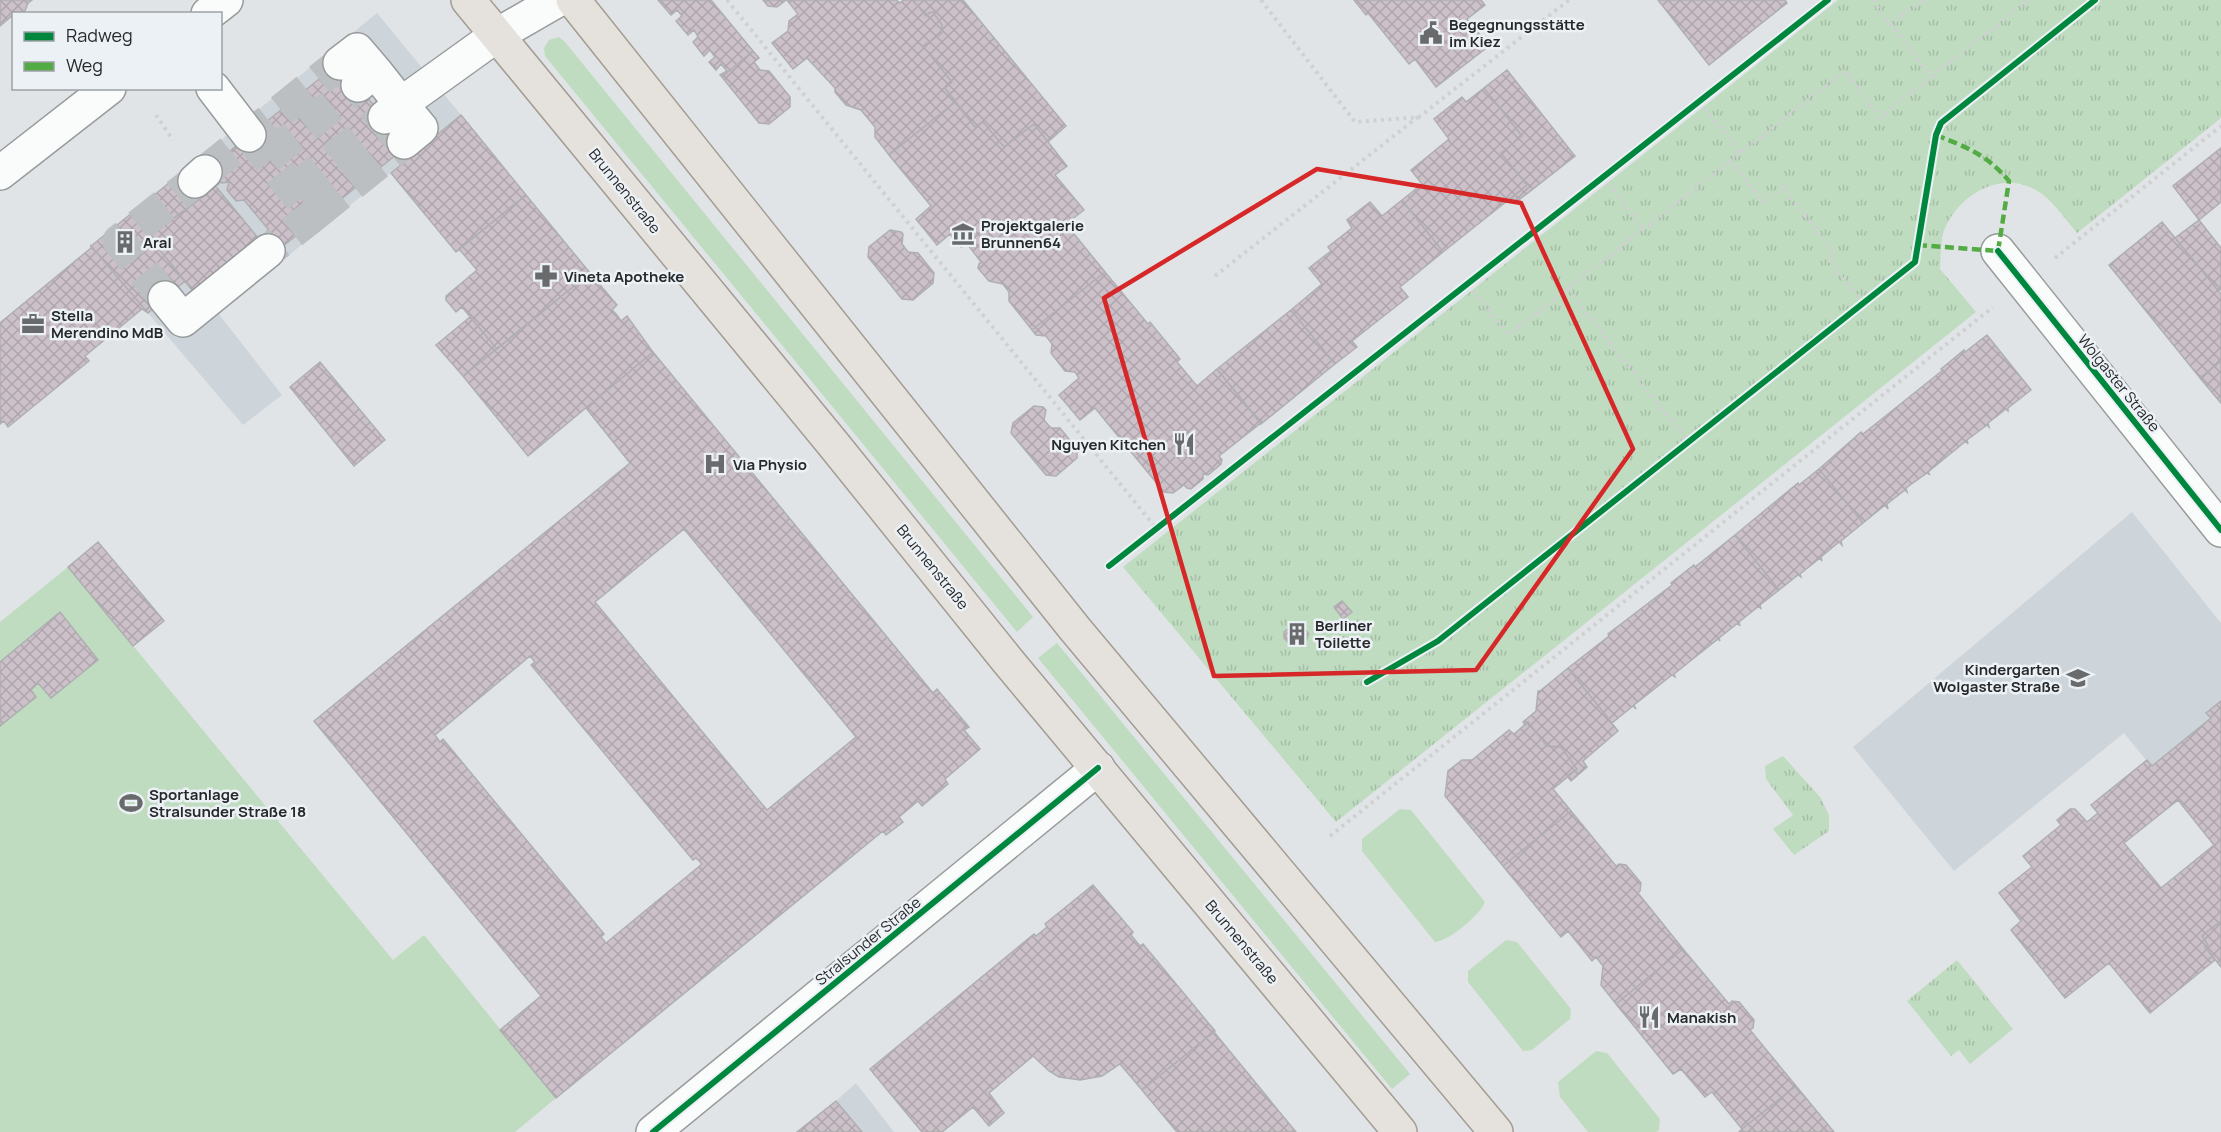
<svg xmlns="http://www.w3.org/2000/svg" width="2221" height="1132" viewBox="0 0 2221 1132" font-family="Manrope,sans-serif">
  <defs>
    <pattern id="park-tufts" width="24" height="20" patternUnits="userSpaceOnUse" patternTransform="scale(1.5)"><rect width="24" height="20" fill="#bfdcc0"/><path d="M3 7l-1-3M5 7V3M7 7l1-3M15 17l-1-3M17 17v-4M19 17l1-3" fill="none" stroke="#a4bda5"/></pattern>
    <pattern id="building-cross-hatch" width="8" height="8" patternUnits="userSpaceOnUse" patternTransform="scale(1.5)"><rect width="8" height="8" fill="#ccc0c9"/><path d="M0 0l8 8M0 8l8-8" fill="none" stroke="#afa5ad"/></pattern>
  </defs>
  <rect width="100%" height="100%" fill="#e1e4e6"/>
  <!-- built -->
  <path fill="#cdd5db" d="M377,13L461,115L218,313L282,395L243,425L91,246Z
    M2132,512L2221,623V852L2124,733L1954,871L1853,747Z
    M856,1083L894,1132H797L836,1101Z"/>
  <!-- grass -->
  <path fill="#bfdcc0" d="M559,37L565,42L1033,617L1017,632L545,56L544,48L549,40Z
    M68,567L393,960L424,935L556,1098L515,1132H0V622Z
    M1057,643L1410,1074L1392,1089L1038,658Z
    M1400,809L1411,810L1485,902C1480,915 1449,941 1435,942L1362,851V839Z
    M1506,940L1517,942L1571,1009L1570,1019L1532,1050L1523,1051L1468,982V971Z
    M1596,1051L1607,1053L1660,1119L1659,1130L1656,1132H1588L1560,1097L1558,1082Z"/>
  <!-- park -->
  <path fill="url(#park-tufts)" d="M1838,0H2221V118L2077,233C2064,218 2053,200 2036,190C2001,170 1960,194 1945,228C1940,239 1941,257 1940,269L1976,312L1336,822L1123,567Z
    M1783,756L1820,797L1829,815V831L1794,855L1773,829L1793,815L1766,779L1765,766Z
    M1957,960L2013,1029L1970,1064L1959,1050L1951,1056L1907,1001Z"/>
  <!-- building -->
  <path fill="url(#building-cross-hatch)" stroke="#aeafb1" stroke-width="1.5" fill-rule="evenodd" d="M0,0H32L28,3L25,11L14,14L0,26Z
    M658,0H711L753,51L722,77L720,75L727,71L721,64L716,70L709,62L715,57L710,50L704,56L693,42L698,37L694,30L688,35L676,21L682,16L677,10L671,15Z
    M763,0H786L777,7L768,6Z
    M787,0H897L899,3L904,0H913L926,16L929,13L933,12L942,25V33L923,46L952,82L945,88L955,102L889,155L875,137V127L861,110L846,105L835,92V88L807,58L793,69L772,43L788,31L789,21L798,14Z
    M913,0H963L1066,126L1048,142L1034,124L1004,147L983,122L975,127L945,88L952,82L923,46L942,33V25L933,12L929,13L926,16Z
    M1354,0H1481L1485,5L1467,19L1489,46L1436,87L1415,59L1409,64L1368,13L1366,15Z
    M1658,0H1785L1787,3L1709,65Z
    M753,51L759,58L754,62L760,70L769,71L790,97V107L769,124L759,123L722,77Z
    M339,63L407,146L272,255L204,172Z
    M1507,70L1575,156L1515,203L1511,199L1527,185L1501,153L1522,136L1484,88Z
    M1484,88L1522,136L1501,153L1527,185L1443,252L1402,200L1422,184L1411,170L1449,139L1434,119L1462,97L1466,102Z
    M955,102L975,127L983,122L1004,147L1034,124L1067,166L1055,175L1084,210L1066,224L1105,272L1032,330L1009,301V292L1003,284L989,281L978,268L979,264L981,262L968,245L961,247L950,234L937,245L916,219L931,206L889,155Z
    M461,115L526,195L456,252L391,173Z
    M2221,148V202L2199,220L2173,186Z
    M185,170L205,195L149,237L185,281L148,313L91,246Z
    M221,182L222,183L229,182L227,190L236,201L244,200L268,229L265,237L196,295L149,237Z
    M526,195L590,273L497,349L462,307L456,312L446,300V296L477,270L459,249Z
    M1402,200L1443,252L1400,287L1408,297L1352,341L1357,347L1335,364L1291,310L1322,284L1309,268L1331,251L1328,247L1352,228L1347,220L1370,202L1382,216Z
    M2199,220L2221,248V289L2219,291L2175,238Z
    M2162,222L2221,294V361L2200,378L2109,265Z
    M890,230L901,232L903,234L902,244L908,252L918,253L934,273L933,283L913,300L902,299L868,257L869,247Z
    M91,246L148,313L142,309L85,356L89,361L8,427L4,421L0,424V323L91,248Z
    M1105,272L1148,324L1150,322L1180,359L1177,362L1197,386L1217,369L1261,423L1219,456L1222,460L1221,464L1208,475L1203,474V479L1191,489L1187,488L1184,485L1173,493L1164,492L1095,408L1080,420L1059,395L1079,378L1075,372L1065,371L1051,353L1052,344L1046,336L1036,335L1032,330Z
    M590,273L617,305L612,310L617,315L621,321L627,316L653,352L528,456L463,376Z
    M1291,310L1335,364L1261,424L1217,369Z
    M470,317L497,349L463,376L436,345Z
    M1987,335L2031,390L2008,408V411L2006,409L1988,423L1989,427L1987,425L1967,440L1968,444L1966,441L1928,472L1930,475L1927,473L1906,488L1907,492L1905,490L1887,504L1888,509L1885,505L1863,523L1819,469L1861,432L1863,434L1943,370L1941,369L1964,350L1965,352Z
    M653,352L933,693L937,689L969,727L964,730L980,749L945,779L948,784L922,806L918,801L899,817L903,822L886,835L883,831L556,1098L500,1030L541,996L314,721L630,463L586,408ZM684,529L856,737L767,810L595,602ZM530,656L535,662L531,665L693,860L696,858L702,864L606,943L601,937L604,934L443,739L440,742L435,735Z
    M2221,361V403L2200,378Z
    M320,362L385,440L354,466L290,387Z
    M1034,406L1043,407L1046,410L1044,420L1051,428H1060L1077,449V458L1056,476L1046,475L1011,433L1013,423Z
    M1819,469L1863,523L1841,541L1842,545L1839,542L1821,557L1822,561L1820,558L1800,574L1801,577L1798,575L1779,590L1735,535L1798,483L1799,485Z
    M1735,535L1779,590L1760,605L1761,609L1759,606L1739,622L1740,626L1738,623L1719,638L1720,641L1718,639L1674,674L1675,677L1672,675L1634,705L1636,709L1633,706L1612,723L1568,668L1609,636L1608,634L1672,585L1671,583L1694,565L1695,567Z
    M98,542L164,621L133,646L68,567Z
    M1342,601L1352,612L1343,619L1334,607Z
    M60,612L98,660L51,698L38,683L31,690L36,697L0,726V662Z
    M1298,622L1309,634L1295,646L1290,644L1284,638V632Z
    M1568,668L1618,731L1583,761L1587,767L1571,781L1567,776L1577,769L1561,747L1547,746L1528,722L1525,725L1523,722L1536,711L1538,691H1540Z
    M2221,701V921L2202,936L2208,945L2205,947L2215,960L2150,1013L2109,963L2065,998L2011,930L2021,921L1999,893L2032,867L2023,856L2061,825L2057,820L2070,809H2075L2087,822L2098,813L2091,805L2147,760L2152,766L2211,718L2206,713ZM2178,800L2214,845L2161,888L2124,843Z
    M1528,722L1547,746L1561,747L1577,769L1553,789L1571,811L1503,866L1445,796L1448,771L1462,760H1472L1509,730L1514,734Z
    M1571,811L1616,866L1619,864L1626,865L1641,883L1640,891L1638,893L1683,949L1616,1004L1601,985L1603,966L1596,957L1592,961L1568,931L1561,937L1503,866Z
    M1093,885L1133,932L1131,935L1140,946L1143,944L1215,1031L1142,1090L1120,1064L1102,1076L1080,1080L1059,1077L1049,1071L1033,1056L989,1093L1004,1113L989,1126L973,1107L942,1132H922L870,1069L1034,934L1036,936L1047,927L1045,924Z
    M2221,921V967L2205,947L2208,945L2202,936Z
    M1683,949L1729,1004L1732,1001L1739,1002L1754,1020L1753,1028L1750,1030L1796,1086L1742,1129L1712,1092L1705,1097L1681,1069L1673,1074L1616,1004Z
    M1214,1032L1232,1054L1296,1132H1177L1142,1090Z
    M1796,1086L1834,1132H1739L1742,1129Z
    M836,1101L862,1132H797Z"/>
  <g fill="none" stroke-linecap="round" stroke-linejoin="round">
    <!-- minor-tunnel -->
    <path stroke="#bcbfc1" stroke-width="33" stroke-dasharray="33 16" stroke-linecap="butt" d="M249,135L314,215L268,251
      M268,157L358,85
      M205,172L340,63
      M294,190L384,118
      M314,215L404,142
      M165,298L119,241L195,181"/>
    <!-- minor casing -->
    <g stroke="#989b9c" stroke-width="36">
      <path id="minor" d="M208,14L226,0
        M340,63L357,50L375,71
        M358,85L375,71L401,104L385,117
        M213,88L249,135
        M404,142L421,128L401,104L497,35L558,0
        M0,173L109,88
        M195,181L205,172
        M1998,251L2221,530
        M165,298L183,320L268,251
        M653,1132L1098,768"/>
    </g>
    <!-- major casing -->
    <g stroke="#a39c93" stroke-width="36">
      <path id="major" d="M468,0L834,445L1007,660L1400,1132
        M573,0L1075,629L1496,1132"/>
    </g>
    <!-- path -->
    <path stroke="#cfd0d1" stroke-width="4" stroke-dasharray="3 4.5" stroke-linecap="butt" d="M727,0L1156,528
      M1261,0L1355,122L1419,117L1569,0
      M1872,0L1891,25
      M1922,0L1891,25L1931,76
      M1700,102L1740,153
      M156,115L173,140
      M1730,161L1763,202L1783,187L1835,254L1828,258L1863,303
      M1604,178L1643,229
      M2055,258L2221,126
      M1215,276L1418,117
      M1469,285L1509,335L1845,71L1880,117L2029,0
      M1568,289L1688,442
      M1330,836L1993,307"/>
    <!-- minor -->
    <use href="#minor" stroke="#fafbfb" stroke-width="33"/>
    <!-- major -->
    <use href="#major" stroke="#e5e1dc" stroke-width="33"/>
    <!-- quiet -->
    <path stroke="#53ab44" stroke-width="4.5" stroke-dasharray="9 4.5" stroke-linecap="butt" d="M1918,245L1998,251L2009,181C1986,154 1968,148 1936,135"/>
    <!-- cycleway casing -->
    <g stroke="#ecf1f5" stroke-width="10">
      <path id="cycleway" d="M1998,251L2221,530
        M1109,566L1828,0
        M1367,682L1438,641L1915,262L1936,135L1941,123L2095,0
        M653,1132L1098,768"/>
    </g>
    <!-- cycleway -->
    <use href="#cycleway" stroke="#00873e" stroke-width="6"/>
  </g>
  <!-- marked area -->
  <path fill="none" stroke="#d62828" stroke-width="4.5" stroke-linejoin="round" d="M1317,169L1521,203L1633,449L1476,670L1214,676L1104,298Z"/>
  <!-- icons -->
  <defs>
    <g id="civic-bare" transform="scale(1.8)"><path d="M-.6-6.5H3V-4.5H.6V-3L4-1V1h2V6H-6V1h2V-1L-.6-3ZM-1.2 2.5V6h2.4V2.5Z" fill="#686a6c" stroke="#ecf1f5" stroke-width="2.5" paint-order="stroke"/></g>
    <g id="museum-bare" transform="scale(1.8)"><path d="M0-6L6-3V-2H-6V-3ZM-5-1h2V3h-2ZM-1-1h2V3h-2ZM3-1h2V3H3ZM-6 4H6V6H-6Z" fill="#686a6c" stroke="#ecf1f5" stroke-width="2.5" paint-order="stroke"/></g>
    <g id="building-bare" transform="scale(1.8)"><path d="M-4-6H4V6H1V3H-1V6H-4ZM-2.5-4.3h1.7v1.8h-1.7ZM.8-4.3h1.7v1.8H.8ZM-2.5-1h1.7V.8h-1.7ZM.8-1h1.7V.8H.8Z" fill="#686a6c" stroke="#ecf1f5" stroke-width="2.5" paint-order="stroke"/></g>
    <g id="pharmacy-bare" transform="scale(1.8)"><path d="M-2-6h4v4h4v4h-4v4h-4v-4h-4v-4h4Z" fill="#686a6c" stroke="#ecf1f5" stroke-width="2.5" paint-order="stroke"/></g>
    <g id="office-bare" transform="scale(1.8)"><path d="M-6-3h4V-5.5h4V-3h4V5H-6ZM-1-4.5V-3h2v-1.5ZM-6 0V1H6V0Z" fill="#686a6c" stroke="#ecf1f5" stroke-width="2.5" paint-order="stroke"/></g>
    <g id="restaurant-bare" transform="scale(1.8)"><path d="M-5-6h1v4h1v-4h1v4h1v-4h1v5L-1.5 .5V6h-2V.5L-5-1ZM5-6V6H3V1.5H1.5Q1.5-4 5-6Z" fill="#686a6c" stroke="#ecf1f5" stroke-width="2.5" paint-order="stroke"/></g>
    <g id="hospital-bare" transform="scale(1.8)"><path d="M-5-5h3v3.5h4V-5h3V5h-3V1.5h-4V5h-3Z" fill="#686a6c" stroke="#ecf1f5" stroke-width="2.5" paint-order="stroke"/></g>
    <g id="school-bare" transform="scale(1.8)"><path d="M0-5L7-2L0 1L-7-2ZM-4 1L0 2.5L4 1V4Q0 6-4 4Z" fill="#686a6c" stroke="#ecf1f5" stroke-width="2.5" paint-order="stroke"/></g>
    <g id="stadium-bare" transform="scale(1.8)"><path d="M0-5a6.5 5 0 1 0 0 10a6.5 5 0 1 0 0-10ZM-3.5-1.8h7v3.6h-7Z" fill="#686a6c" stroke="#ecf1f5" stroke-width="2.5" paint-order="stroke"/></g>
  </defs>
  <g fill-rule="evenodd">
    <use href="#civic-bare" x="1431" y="33"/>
    <use href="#museum-bare" x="963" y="234"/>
    <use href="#building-bare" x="125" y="242"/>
    <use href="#pharmacy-bare" x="546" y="276"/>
    <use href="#office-bare" x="33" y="324"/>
    <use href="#restaurant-bare" x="1184" y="444"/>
    <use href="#hospital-bare" x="715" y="464"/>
    <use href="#building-bare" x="1297" y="634"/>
    <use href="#school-bare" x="2078" y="678"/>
    <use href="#stadium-bare" x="131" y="803"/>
    <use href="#restaurant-bare" x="1649" y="1017"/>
  </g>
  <g text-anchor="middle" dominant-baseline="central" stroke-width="5" stroke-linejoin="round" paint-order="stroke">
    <!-- poi labels -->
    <g font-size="15" font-weight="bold" fill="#27292b" stroke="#ecf1f5" text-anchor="start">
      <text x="1449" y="24">Begegnungsstätte<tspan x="1449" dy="17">im Kiez</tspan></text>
      <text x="981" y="225">Projektgalerie<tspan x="981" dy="17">Brunnen64</tspan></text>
      <text x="143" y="242">Aral</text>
      <text x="564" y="276">Vineta Apotheke</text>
      <text x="51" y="315">Stella<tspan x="51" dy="17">Merendino MdB</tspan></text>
      <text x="1166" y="444" text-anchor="end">Nguyen Kitchen</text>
      <text x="733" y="464">Via Physio</text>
      <text x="1315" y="625">Berliner<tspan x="1315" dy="17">Toilette</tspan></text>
      <text x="2060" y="669" text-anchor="end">Kindergarten<tspan x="2060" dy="17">Wolgaster Straße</tspan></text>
      <text x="149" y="794">Sportanlage<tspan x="149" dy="17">Stralsunder Straße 18</tspan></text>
      <text x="1667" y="1017">Manakish</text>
    </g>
    <!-- street labels -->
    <g font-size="15" fill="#27292b" stroke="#ecf1f5">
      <text transform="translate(625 191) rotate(51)">Brunnenstraße</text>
      <text transform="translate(2119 383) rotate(51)">Wolgaster Straße</text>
      <text transform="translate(933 567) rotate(51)">Brunnenstraße</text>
      <text transform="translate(868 941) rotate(-39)">Stralsunder Straße</text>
      <text transform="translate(1242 942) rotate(50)">Brunnenstraße</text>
    </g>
  </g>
  <!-- legend -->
  <rect x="12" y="12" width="210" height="78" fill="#ecf1f5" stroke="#9da1a4" stroke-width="1.5"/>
  <rect x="24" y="32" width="30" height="9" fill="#00873e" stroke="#9da1a4" stroke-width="1.5"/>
  <text x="66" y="42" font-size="18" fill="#27292b">Radweg</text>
  <rect x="24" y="62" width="30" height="9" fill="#53ab44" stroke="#9da1a4" stroke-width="1.5"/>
  <text x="66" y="72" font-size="18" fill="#27292b">Weg</text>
</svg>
